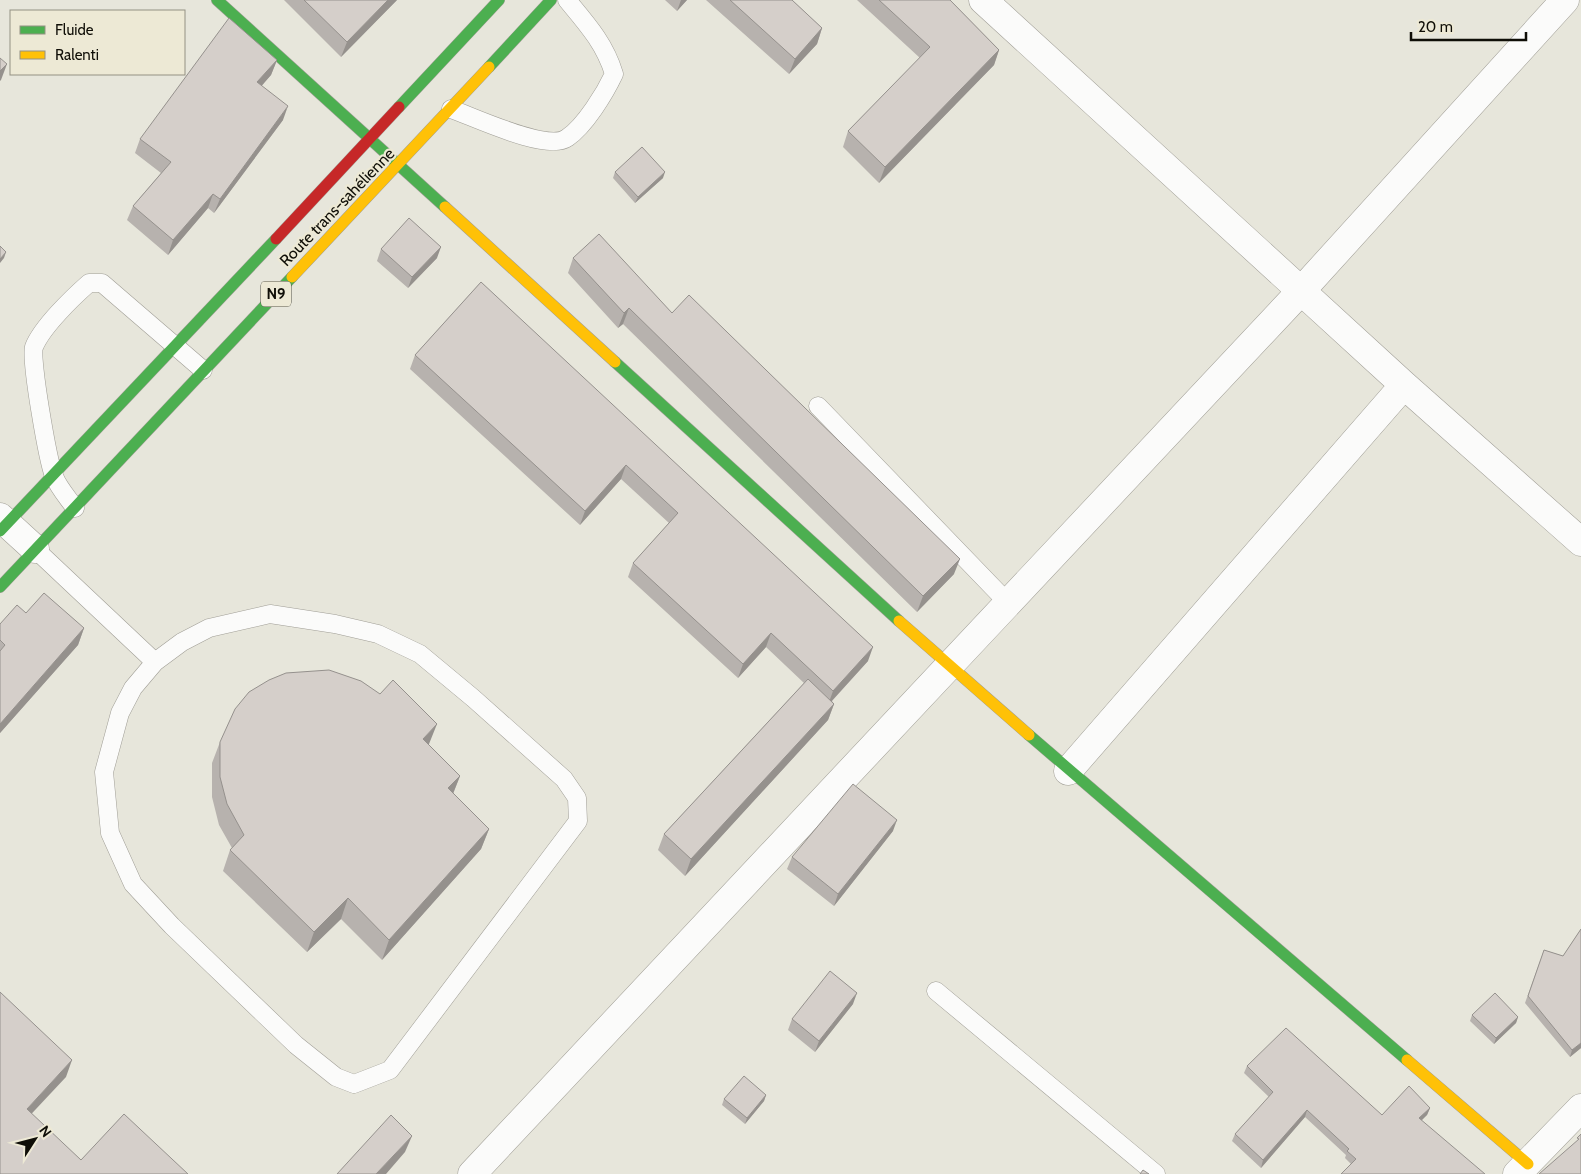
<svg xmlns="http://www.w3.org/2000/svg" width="1581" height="1174" viewBox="0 0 1581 1174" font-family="Cabin,sans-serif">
  <rect width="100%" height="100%" fill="#e7e6db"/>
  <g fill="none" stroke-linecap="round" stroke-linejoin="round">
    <!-- lane casing -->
    <g stroke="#a09e96" stroke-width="19">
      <path id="lane" d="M451,109C474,117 547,152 567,138C585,126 605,93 614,74C605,44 587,24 567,0
        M818,406L1009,604
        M75,508C68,498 58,487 54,476C48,461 30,359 34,347C42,327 72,298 89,283H102L203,370
        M35,549L155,662
        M270,614L335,624L378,634L420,654L473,698L564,779L577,798L578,821L390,1070L354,1084L336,1077L296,1045L172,926L133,884L110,833L104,772L120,713L133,688L155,662L182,642L209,628Z
        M936,991L1156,1174"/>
    </g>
    <!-- street casing -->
    <g stroke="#a09e96" stroke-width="29">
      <path id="street" d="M983,0L1404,385L1581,542
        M0,517L35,549
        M1068,771L1404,385
        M472,1174L1301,291L1565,0
        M1517,1174L1581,1108"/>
    </g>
    <!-- fast casing -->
    <g stroke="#a09e96" stroke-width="12">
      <path id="fast" d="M217,0L445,207
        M489,67L551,0
        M399,107L499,0
        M615,362L899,621
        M0,531L276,239
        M0,587L292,277
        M1029,735L1407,1060"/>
    </g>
    <!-- slow casing -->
    <g stroke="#a09e96" stroke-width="12">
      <path id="slow" d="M445,207L615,362
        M292,277L489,67
        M899,621L1029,735
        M1407,1060L1528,1164"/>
    </g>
    <!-- jam casing -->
    <g stroke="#a09e96" stroke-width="12">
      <path id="jam" d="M276,239L399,107"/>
    </g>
    <!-- lane -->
    <use href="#lane" stroke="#fbfbfa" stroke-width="18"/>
    <!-- street -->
    <use href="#street" stroke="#fbfbfa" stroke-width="28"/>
    <!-- fast -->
    <use href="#fast" stroke="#4caf50" stroke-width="11"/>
    <!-- slow -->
    <use href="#slow" stroke="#ffc107" stroke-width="11"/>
    <!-- jam -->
    <use href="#jam" stroke="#c62828" stroke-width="11"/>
  </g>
  <!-- wall -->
  <path fill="#b7b2ae" d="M284,0H397L341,57Z
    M665,0H687L677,11Z
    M706,0H792L822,28L817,44L789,74Z
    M857,0H950L999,50L994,65L879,183L843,147L848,131L920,58Z
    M277,60L271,75L261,86L283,120L214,213L208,208L168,255L127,220L133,206L161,173L135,153L140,139Z
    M615,172L663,178L635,203L613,178Z
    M381,249L437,258L408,288L377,261Z
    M573,258L672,313L954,574L917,612L623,324L618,328L568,273Z
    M481,282L868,661L832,701L834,704L828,720L685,876L658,850L664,834L804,683L766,647L738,678L628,577L633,563L669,523L621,479L580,525L410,369L415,355Z
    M26,613L84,628L78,645L0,733V624Z
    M220,742L429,744V745L460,776L453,794L489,829L481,849L382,960L341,919L307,952L223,871L230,850L232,848L219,825L212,797V763Z
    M893,831L834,906L787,869L792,857Z
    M1581,929V1048L1570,1057L1525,1003L1544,950L1563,956Z
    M853,1004L815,1052L788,1030L792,1019Z
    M1472,1015L1518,1017L1516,1023L1494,1044L1470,1021Z
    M1247,1066L1382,1115L1430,1108L1427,1115L1351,1164L1345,1158L1346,1155L1305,1117L1261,1168L1232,1141L1235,1134L1269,1097L1244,1073Z
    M766,1095L764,1101L745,1124L722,1105L724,1099Z"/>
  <!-- shaded-wall -->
  <path fill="#95918d" d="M388,0H397L341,57L347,42Z
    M681,0H687L677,11Z
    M822,28L817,44L789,74L795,59Z
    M999,50L994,65L879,183L885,167Z
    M277,60L271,75L252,97L257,82Z
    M7,64L1,80L0,81V71Z
    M288,106L283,120L214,213L220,199Z
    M665,172L663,178L635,203L638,197Z
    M213,194L208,208L168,255L173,240Z
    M441,247L437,258L408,288L412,277Z
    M6,252L4,258L0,263V259Z
    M629,308L623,324L618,328L624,313Z
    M626,465L621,479L580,525L585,511Z
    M960,559L954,574L917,612L923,596Z
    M84,628L78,645L0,733V724Z
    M771,633L766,647L738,678L743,664Z
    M873,647L868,661L828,705L833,691Z
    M834,704L828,720L685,876L691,859Z
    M437,724L429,744L415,759L423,739Z
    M460,776L452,796L448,788Z
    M897,820L893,831L834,906L838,894Z
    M489,829L481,849L382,960L389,940Z
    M348,898L341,919L307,952L314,932Z
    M857,993L853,1004L815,1052L819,1041Z
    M1518,1017L1516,1023L1494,1044L1496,1038Z
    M1581,1043V1048L1570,1057L1572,1050Z
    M72,1060L66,1077L21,1125L27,1109Z
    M766,1095L764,1101L745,1124L747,1118Z
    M1430,1108L1427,1115L1417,1125L1419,1118Z
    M1307,1110L1305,1117L1261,1168L1263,1160Z
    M412,1136L405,1152L386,1174H376Z"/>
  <!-- building -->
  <path fill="#d5cfca" stroke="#95918d" d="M304,0H388L347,42Z
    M730,0H792L822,28L795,59Z
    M879,0H950L999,50L885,167L848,131L930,47Z
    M229,18L277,60L257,82L288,106L220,199L213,194L173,240L133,206L171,162L140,139Z
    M0,58L7,64L0,71Z
    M642,147L665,172L638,197L615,172Z
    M409,218L441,247L412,277L381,249Z
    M599,234L672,313L689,295L960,559L923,596L629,308L624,313L573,258Z
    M0,246L6,252L0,259Z
    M481,282L873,647L833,691L771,633L743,664L633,563L678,513L626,465L585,511L415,355Z
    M44,593L84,628L0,724V651L5,645L0,640V624L17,605L26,613Z
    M329,670L361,681L380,694L393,680L437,724L423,739L460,776L448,788L489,829L389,940L348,898L314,932L230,850L244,835L227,804L220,777V742L235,709L249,692L269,680L286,673Z
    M808,679L834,704L691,859L664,834Z
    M853,784L897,820L838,894L792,857Z
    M1581,929V1043L1572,1050L1528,996L1544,950L1563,956Z
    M830,971L857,993L819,1041L792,1019Z
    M0,992L72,1060L27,1109L81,1160L124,1114L188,1174H0Z
    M1495,993L1518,1017L1496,1038L1472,1015Z
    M1286,1028L1382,1115L1409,1086L1430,1108L1419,1118L1485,1174H1341L1356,1159L1347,1151L1349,1149L1307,1110L1263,1160L1235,1134L1273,1092L1247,1066Z
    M744,1076L766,1095L747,1118L724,1099Z
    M391,1115L412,1136L376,1174H337Z
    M1581,1134V1174H1539L1579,1139L1577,1138Z
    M1143,1170L1149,1174H1140Z"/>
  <g text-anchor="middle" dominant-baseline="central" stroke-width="4.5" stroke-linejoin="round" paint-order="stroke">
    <!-- shield labels -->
    <rect fill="#ede9d5" stroke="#525045" stroke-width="1" x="261" y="281.5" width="30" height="25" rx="4"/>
    <g font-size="15" font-weight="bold" fill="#0f0e07">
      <text x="276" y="294">N9</text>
    </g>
    <!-- street labels -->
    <g font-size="16" fill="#0f0e07" stroke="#ede9d5">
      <text transform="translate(337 207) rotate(-46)">Route trans-sahélienne</text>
    </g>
  </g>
  <!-- legend -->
  <rect x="10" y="10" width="175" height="65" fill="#ede9d5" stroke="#949183"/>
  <rect x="20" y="26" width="25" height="8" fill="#4caf50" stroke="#949183"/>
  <text x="55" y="35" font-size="15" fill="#0f0e07">Fluide</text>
  <rect x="20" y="51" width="25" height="8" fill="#ffc107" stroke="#949183"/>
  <text x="55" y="60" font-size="15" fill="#0f0e07">Ralenti</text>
  <!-- north arrow -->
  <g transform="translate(35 1139) rotate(54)" stroke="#ede9d5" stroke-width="4" paint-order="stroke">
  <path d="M0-4L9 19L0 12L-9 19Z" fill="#0f0e07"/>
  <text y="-8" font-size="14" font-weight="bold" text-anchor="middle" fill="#0f0e07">N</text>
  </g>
  <!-- scale -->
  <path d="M1411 32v8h115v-8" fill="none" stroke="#0f0e07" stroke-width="2.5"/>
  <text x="1418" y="32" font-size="15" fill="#0f0e07" stroke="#ede9d5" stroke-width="4" paint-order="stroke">20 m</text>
</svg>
